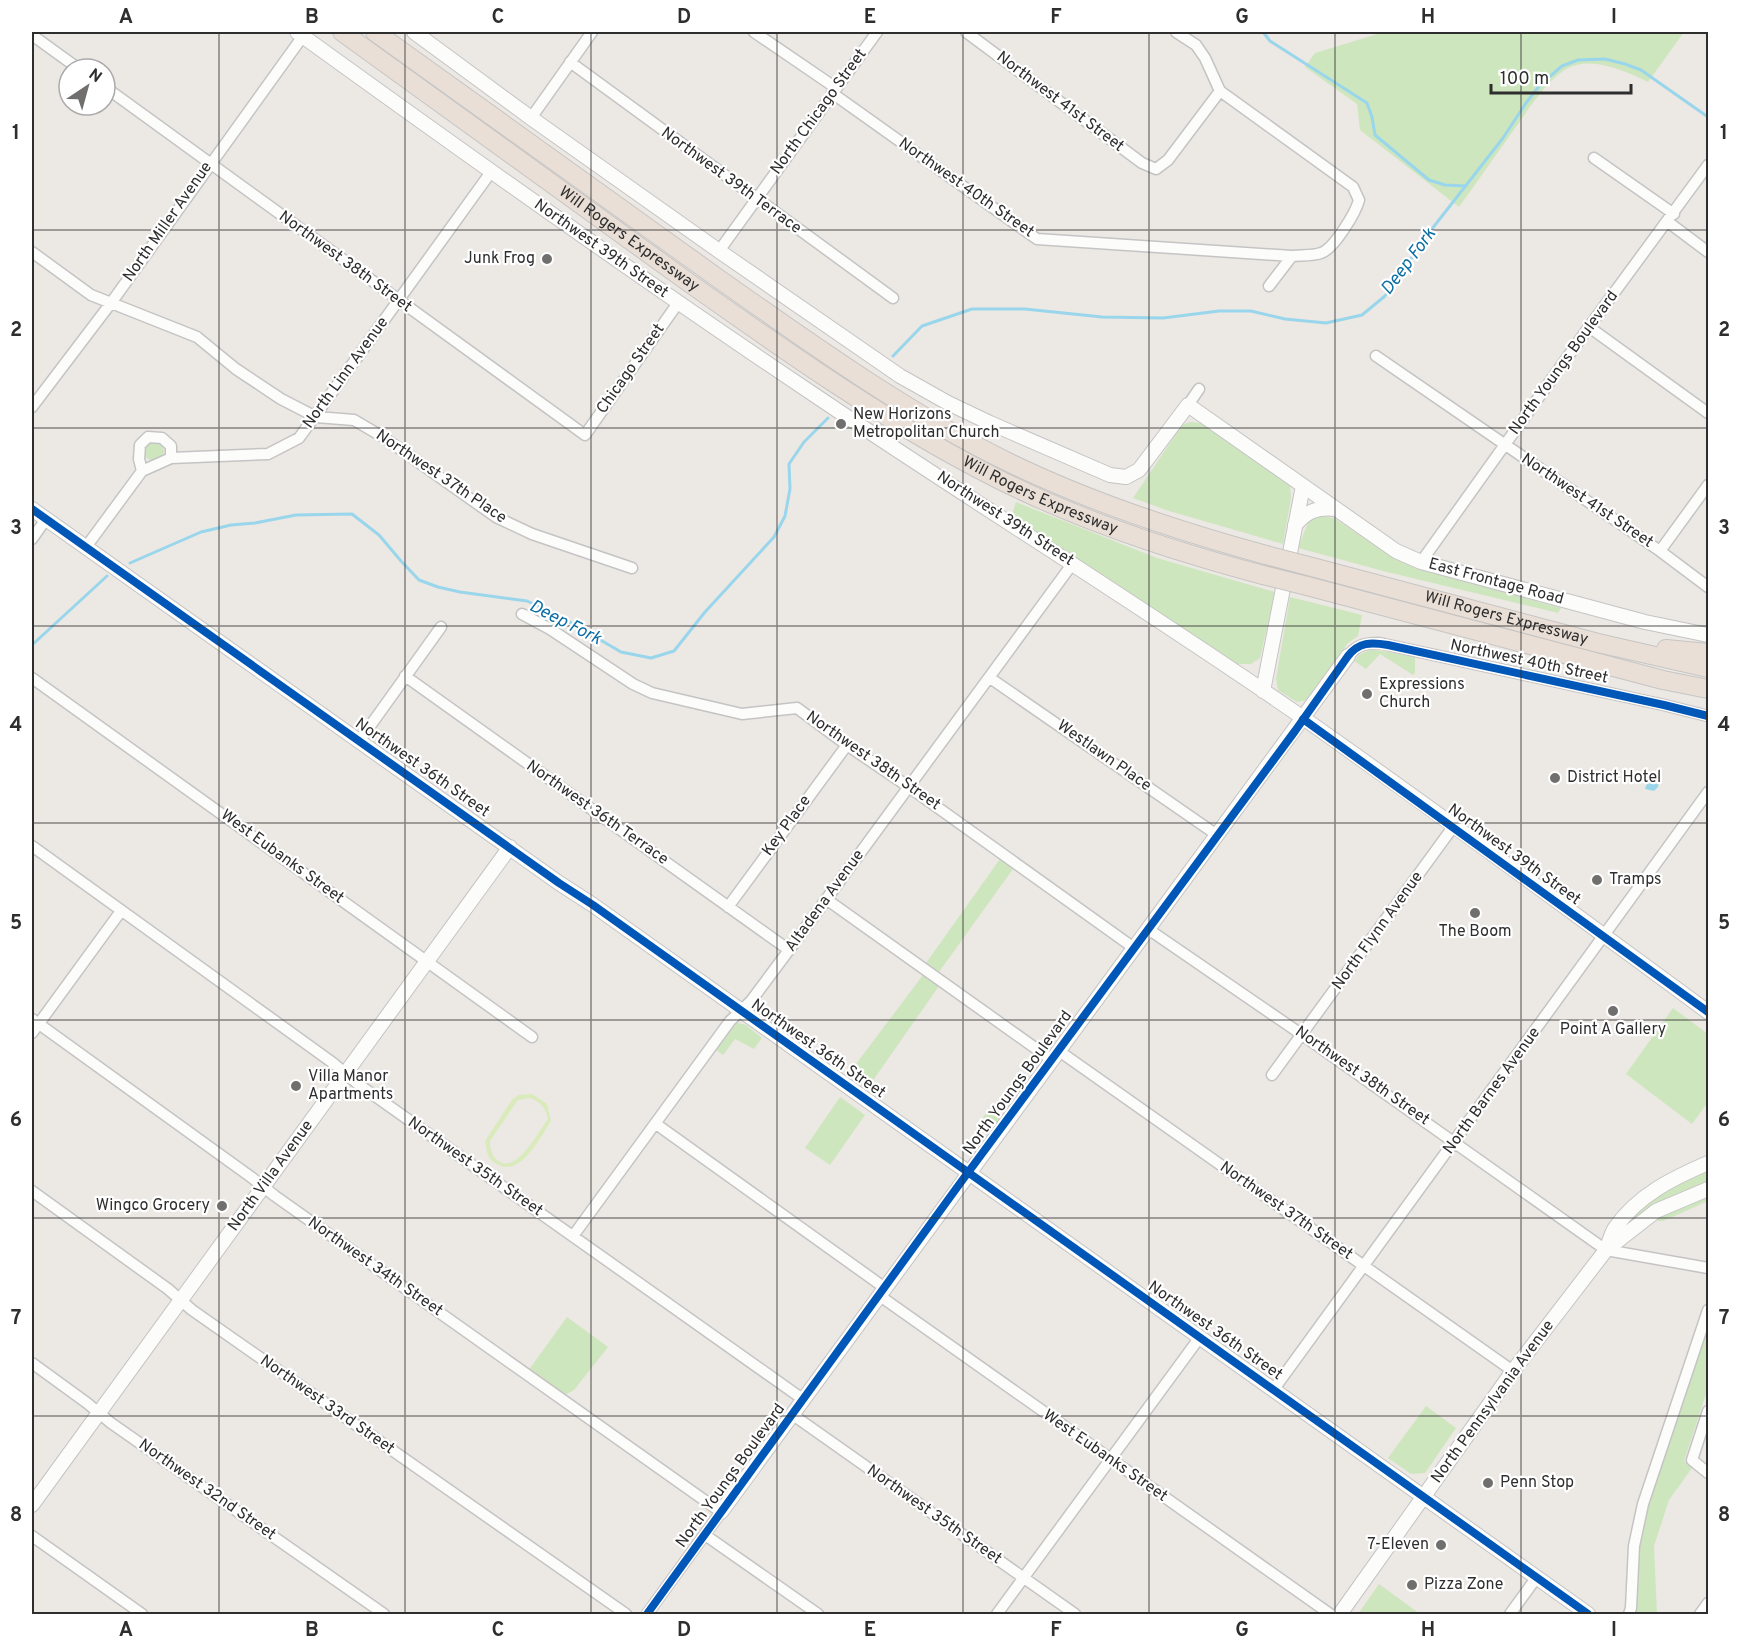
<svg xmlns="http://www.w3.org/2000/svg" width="1740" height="1646" viewBox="0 0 1740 1646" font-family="Overpass,sans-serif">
  <rect width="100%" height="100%" fill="#ece8e4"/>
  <!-- green -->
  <path fill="#cee6be" d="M1384,32H1684L1648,82C1625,71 1593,56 1568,68C1547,79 1526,113 1513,131C1495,156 1477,182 1459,207L1360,130L1357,104L1305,67L1315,53Z
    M1190,422L1200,423L1290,486L1291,498L1283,544L1169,511L1133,498L1182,425Z
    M144 451a10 10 0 1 1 20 0a10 10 0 1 1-20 0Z
    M1016,502L1157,558L1275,592L1260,658L1251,664H1234L1012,515Z
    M1320,516L1334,518L1393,558L1415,568L1561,608L1558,613L1387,572L1298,548L1309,520Z
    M1290,597L1362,615L1358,636L1348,643L1308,700L1297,702L1278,690L1276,679Z
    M1369,650H1377L1415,657V673L1413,675L1380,654L1366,669L1354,661L1359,655Z
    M1000,859L1013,869L939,972L926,963Z
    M923,975L939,986L867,1089L847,1076Z
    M1673,1008L1708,1034V1102L1692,1124L1626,1074Z
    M738,1023L746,1025L762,1038L754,1049L735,1039L723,1055L716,1050L729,1031Z
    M840,1097L865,1115L830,1165L805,1148Z
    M987,1112L992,1114L1000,1113L1001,1119L997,1125H991L982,1119Z
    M1708,1169V1183L1621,1232C1634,1202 1680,1183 1708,1169Z
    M1708,1194V1201L1663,1221H1658L1657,1217Z
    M567,1317L608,1347L574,1390L563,1396L528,1371Z
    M1708,1322V1388L1684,1461L1692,1468L1669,1500L1654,1546L1657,1614H1635L1640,1538L1649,1504Z
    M1426,1406L1456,1428L1425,1473L1411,1474L1388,1458Z
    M1379,1584L1420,1614H1358Z"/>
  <!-- pitch -->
  <path fill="#d9eabb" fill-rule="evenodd" d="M532,1094L547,1104L551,1121C540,1137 521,1178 497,1164C487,1159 487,1151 485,1141L512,1100L518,1095ZM529,1098C540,1101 546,1108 548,1119C538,1132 515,1178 496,1159C491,1154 490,1148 490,1141L515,1104L518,1100Z"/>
  <!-- water -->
  <path fill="#99d6ec" d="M1655,776L1660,779L1658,787L1654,791L1645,789L1647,783Z"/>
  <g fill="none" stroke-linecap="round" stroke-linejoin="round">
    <!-- stream -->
    <path stroke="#99d6ec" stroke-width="3" d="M1263,32L1270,41L1367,103L1372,117L1375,135L1429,180L1445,185L1466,186
      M893,356L922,326L972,309H1025L1102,317L1163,318L1219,311H1251L1285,319L1326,323L1362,315L1385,296L1428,234L1503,138L1526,103L1540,85L1562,66L1578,60L1605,59L1625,64L1641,70L1708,117
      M130,563L201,532L231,525L255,523L296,515L352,514L379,535L401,561L419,580L438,587L460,592L527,601L556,614L621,652L651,658L674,651L705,612L774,537L785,516L790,489L789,464L804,442L828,418
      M32,645L107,576"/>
    <!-- street casing -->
    <g stroke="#c5c4c5" stroke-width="13">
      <path id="street" d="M754,32L836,88
        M966,32L1142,163L1156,169L1168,160L1220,91
        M32,35L79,69
        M570,62L893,298
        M105,87L585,435L678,303
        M832,93L1037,239L1292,256C1301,255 1313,256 1321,253C1334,249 1356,212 1359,200L1353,187L1220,91L1205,58L1196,45L1176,32
        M531,118L592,32
        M1594,158L1674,214
        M1668,222L1708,252
        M719,251L877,32
        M32,252L91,295L197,337L236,369L281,399L316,417L354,420L383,437L496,517L532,534L632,568
        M1269,286L1292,256
        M1589,327L1708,413
        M1376,356L1660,551L1708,587
        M1188,405L1199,389
        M32,407L111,303L303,36
        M142,471L139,459L140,445L148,437L162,438L171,446V458
        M32,539L46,519
        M86,547L142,471L171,458L268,454L299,438L491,172
        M1660,551L1708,485
        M1421,562L1589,327L1708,165
        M522,614L550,629L633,684L652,693L742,714L797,708L847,745L909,787L1134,948
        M1348,656C1357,645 1365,643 1379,643L1664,705L1708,716
        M405,676L789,950
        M32,678L532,1037
        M990,678L1217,835
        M360,740L441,627
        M32,846L333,1063L358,1084L804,1400
        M826,899L1052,1060
        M728,907L847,745
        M1148,929L1301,1034L1606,1250L1708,1268
        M32,1019L251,1177L275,1196L721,1512L647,1614
        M32,1033L121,911
        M1059,1051L1513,1371
        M1272,1075L1453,827
        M656,1124L885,1288
        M32,1191L168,1289L192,1310L626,1614
        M573,1236L730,1021L751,1001L789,950L1073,563
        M880,1296L1330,1614
        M32,1363L87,1403L111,1423L384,1614
        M1274,1389L1708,792
        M1708,1411L1692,1460L1708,1473
        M793,1415L1075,1614
        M705,1535L818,1614
        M32,1536L142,1614
        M997,1614L1200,1337
        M1510,1614L1537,1577
        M1629,1614L1631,1608L1634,1546L1643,1504L1708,1310
        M1700,1614L1708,1603"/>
    </g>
    <!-- secondary casing -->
    <g stroke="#c5c4c5" stroke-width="16">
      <path id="secondary" d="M297,32C467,155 638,277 813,394C973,502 1137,603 1296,713C1435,810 1572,912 1708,1012
        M414,32L531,118L719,251L900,376L948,403L990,423L1110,475L1126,477L1139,470L1188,405L1396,551L1421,562L1645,622L1708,635
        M32,509L559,883L593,905L1588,1614
        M1295,525C1307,511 1317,507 1336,509
        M1263,691L1303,486
        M1606,1250L1656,1211L1708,1189
        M32,1505L510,847
        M721,1512L1348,656
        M1340,1614L1513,1371L1606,1250C1609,1243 1611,1234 1615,1228C1638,1195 1673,1178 1708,1163"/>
    </g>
    <!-- highway casing -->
    <g stroke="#c6c5c4" stroke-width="20">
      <g id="highway">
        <path id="s1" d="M342,32C457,115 572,199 688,282C788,353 889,424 998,479C1083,522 1172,551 1263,575"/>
        <path d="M375,32C490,114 604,197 719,279C813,345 907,413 1010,463C1092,503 1178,531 1266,555"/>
        <path id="s2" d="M1312,567L1598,643L1708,668"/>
        <path d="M1307,586L1663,680L1708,689"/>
        <path d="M1666,649L1708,653"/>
      </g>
    </g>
    <!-- street -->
    <use href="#street" stroke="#fcfcfb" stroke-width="10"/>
    <!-- secondary -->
    <use href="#secondary" stroke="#fcfcfb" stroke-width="14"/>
    <!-- highway -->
    <use href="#highway" stroke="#eadfd6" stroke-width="18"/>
    <!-- highway-bridge casing -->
    <g stroke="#c6c5c4" stroke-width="20" stroke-linecap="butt">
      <path id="highway-bridge" d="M1266,555L1312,567
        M1263,575L1307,586"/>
    </g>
    <!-- highway-bridge -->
    <use href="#highway-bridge" stroke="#eadfd6" stroke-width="18"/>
    <!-- cycleway casing -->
    <g stroke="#fff" stroke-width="11">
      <path id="cycleway" d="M32,509L559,883L593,905L1588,1614
        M1303,719L1708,1012
        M647,1614L961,1182L1295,731L1348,656C1359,642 1371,642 1388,645L1664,705L1708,716"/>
    </g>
    <!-- cycleway -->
    <use href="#cycleway" stroke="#0057b8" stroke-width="8"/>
  </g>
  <!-- grid -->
  <path fill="none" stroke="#2e2e2e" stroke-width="1.5" stroke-opacity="0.55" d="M219,32V1614M405,32V1614M591,32V1614M777,32V1614M963,32V1614M1149,32V1614M1335,32V1614M1521,32V1614M32,230H1708M32,428H1708M32,626H1708M32,823H1708M32,1020H1708M32,1218H1708M32,1416H1708"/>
  <!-- markers -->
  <g fill="#706f6e" stroke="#fff" stroke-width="2">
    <circle cx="547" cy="259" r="6"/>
    <circle cx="841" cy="424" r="6"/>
    <circle cx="1367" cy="694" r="6"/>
    <circle cx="1555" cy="778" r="6"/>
    <circle cx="1597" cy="880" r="6"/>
    <circle cx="1475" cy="913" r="6"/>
    <circle cx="1613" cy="1011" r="6"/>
    <circle cx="296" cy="1086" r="6"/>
    <circle cx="222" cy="1206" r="6"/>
    <circle cx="1488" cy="1483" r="6"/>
    <circle cx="1441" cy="1545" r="6"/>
    <circle cx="1412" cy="1585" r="6"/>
  </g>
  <g text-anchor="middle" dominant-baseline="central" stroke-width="4.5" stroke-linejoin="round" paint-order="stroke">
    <!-- street labels -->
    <g font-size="16" fill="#2e2e2e" stroke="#fff">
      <text transform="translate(1060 102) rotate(37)">Northwest 41st Street</text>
      <text transform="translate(819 112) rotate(-54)">North Chicago Street</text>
      <text transform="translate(731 181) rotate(36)">Northwest 39th Terrace</text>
      <text transform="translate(966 188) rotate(35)">Northwest 40th Street</text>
      <text transform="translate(168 222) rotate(-55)">North Miller Avenue</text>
      <text stroke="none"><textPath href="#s1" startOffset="354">Will Rogers Expressway</textPath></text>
      <text transform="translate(601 249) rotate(35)">Northwest 39th Street</text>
      <text transform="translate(345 262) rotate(36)">Northwest 38th Street</text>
      <text transform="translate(1564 363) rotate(-54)">North Youngs Boulevard</text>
      <text transform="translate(631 369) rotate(-55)">Chicago Street</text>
      <text transform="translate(346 373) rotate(-54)">North Linn Avenue</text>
      <text transform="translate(441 477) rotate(34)">Northwest 37th Place</text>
      <text stroke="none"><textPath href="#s1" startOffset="840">Will Rogers Expressway</textPath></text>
      <text transform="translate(1587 501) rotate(34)">Northwest 41st Street</text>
      <text transform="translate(1005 519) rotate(33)">Northwest 39th Street</text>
      <text transform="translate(1496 582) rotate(15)">East Frontage Road</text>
      <text stroke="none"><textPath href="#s2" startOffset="201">Will Rogers Expressway</textPath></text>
      <text transform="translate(1529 662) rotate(12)">Northwest 40th Street</text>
      <text transform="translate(1104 756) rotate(35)">Westlawn Place</text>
      <text transform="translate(873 761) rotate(35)">Northwest 38th Street</text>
      <text transform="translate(422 768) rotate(35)">Northwest 36th Street</text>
      <text transform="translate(597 813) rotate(35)">Northwest 36th Terrace</text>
      <text transform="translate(787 826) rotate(-54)">Key Place</text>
      <text transform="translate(1514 855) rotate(36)">Northwest 39th Street</text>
      <text transform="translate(282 857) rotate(36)">West Eubanks Street</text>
      <text transform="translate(825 901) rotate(-54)">Altadena Avenue</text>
      <text transform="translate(1378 931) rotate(-54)">North Flynn Avenue</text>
      <text transform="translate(818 1049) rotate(35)">Northwest 36th Street</text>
      <text transform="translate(1362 1076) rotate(35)">Northwest 38th Street</text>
      <text transform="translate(1018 1083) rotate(-54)">North Youngs Boulevard</text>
      <text transform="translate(1492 1091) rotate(-54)">North Barnes Avenue</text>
      <text transform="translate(475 1167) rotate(35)">Northwest 35th Street</text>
      <text transform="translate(271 1176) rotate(-54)">North Villa Avenue</text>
      <text transform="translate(1286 1211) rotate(35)">Northwest 37th Street</text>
      <text transform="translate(375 1267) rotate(35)">Northwest 34th Street</text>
      <text transform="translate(1215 1331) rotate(35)">Northwest 36th Street</text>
      <text transform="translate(1493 1402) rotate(-54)">North Pennsylvania Avenue</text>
      <text transform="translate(327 1405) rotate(35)">Northwest 33rd Street</text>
      <text transform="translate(1105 1456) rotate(35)">West Eubanks Street</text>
      <text transform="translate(731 1476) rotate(-54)">North Youngs Boulevard</text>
      <text transform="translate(207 1490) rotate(35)">Northwest 32nd Street</text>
      <text transform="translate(934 1515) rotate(35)">Northwest 35th Street</text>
    </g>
    <!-- poi labels -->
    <g font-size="16" fill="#2e2e2e" stroke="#fff" text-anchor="start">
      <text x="535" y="259" text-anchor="end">Junk Frog</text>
      <text x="853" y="415">New Horizons<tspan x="853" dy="18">Metropolitan Church</tspan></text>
      <text x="1379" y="685">Expressions<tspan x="1379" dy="18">Church</tspan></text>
      <text x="1567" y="778">District Hotel</text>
      <text x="1609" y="880">Tramps</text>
      <text x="1475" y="932" text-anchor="middle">The Boom</text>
      <text x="1613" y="1030" text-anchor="middle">Point A Gallery</text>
      <text x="308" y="1077">Villa Manor<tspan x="308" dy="18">Apartments</tspan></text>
      <text x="210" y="1206" text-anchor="end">Wingco Grocery</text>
      <text x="1500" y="1483">Penn Stop</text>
      <text x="1429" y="1545" text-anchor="end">7-Eleven</text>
      <text x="1424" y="1585">Pizza Zone</text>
    </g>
    <!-- water labels -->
    <g font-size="18" font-style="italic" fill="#0d6fa3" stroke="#fff">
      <text transform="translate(1409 262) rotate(-53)">Deep Fork</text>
      <text transform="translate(565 623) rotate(27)">Deep Fork</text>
    </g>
  </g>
  <!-- border -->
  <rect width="1740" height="1646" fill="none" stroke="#ffffff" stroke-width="66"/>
  <!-- north arrow -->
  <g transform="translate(87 87) rotate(36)"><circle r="28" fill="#ffffff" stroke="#ababab" stroke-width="1.5"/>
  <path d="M0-4.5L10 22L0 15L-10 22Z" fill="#706f6e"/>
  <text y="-9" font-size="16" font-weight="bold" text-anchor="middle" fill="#2e2e2e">N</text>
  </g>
  <!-- scale -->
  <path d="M1491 84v9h140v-9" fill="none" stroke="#2e2e2e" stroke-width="3"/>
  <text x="1500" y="84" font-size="18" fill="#2e2e2e" stroke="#ffffff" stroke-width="4.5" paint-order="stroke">100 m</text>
  <rect x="33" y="33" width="1674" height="1580" fill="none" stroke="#2e2e2e" stroke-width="2"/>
  <g font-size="20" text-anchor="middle" font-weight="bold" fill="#2e2e2e">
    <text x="126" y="23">A</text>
    <text x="312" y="23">B</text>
    <text x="498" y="23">C</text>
    <text x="684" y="23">D</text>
    <text x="870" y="23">E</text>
    <text x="1056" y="23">F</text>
    <text x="1242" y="23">G</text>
    <text x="1428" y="23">H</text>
    <text x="1614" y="23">I</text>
    <text x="16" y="139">1</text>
    <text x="1724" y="139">1</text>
    <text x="16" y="336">2</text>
    <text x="1724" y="336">2</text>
    <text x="16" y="534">3</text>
    <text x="1724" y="534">3</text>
    <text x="16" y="731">4</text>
    <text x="1724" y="731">4</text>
    <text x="16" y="929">5</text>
    <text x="1724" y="929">5</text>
    <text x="16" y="1126">6</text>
    <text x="1724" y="1126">6</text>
    <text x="16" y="1324">7</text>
    <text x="1724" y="1324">7</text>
    <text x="16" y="1521">8</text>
    <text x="1724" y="1521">8</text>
    <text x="126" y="1636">A</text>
    <text x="312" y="1636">B</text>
    <text x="498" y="1636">C</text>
    <text x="684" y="1636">D</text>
    <text x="870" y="1636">E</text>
    <text x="1056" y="1636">F</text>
    <text x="1242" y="1636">G</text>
    <text x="1428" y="1636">H</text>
    <text x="1614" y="1636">I</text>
  </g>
</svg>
